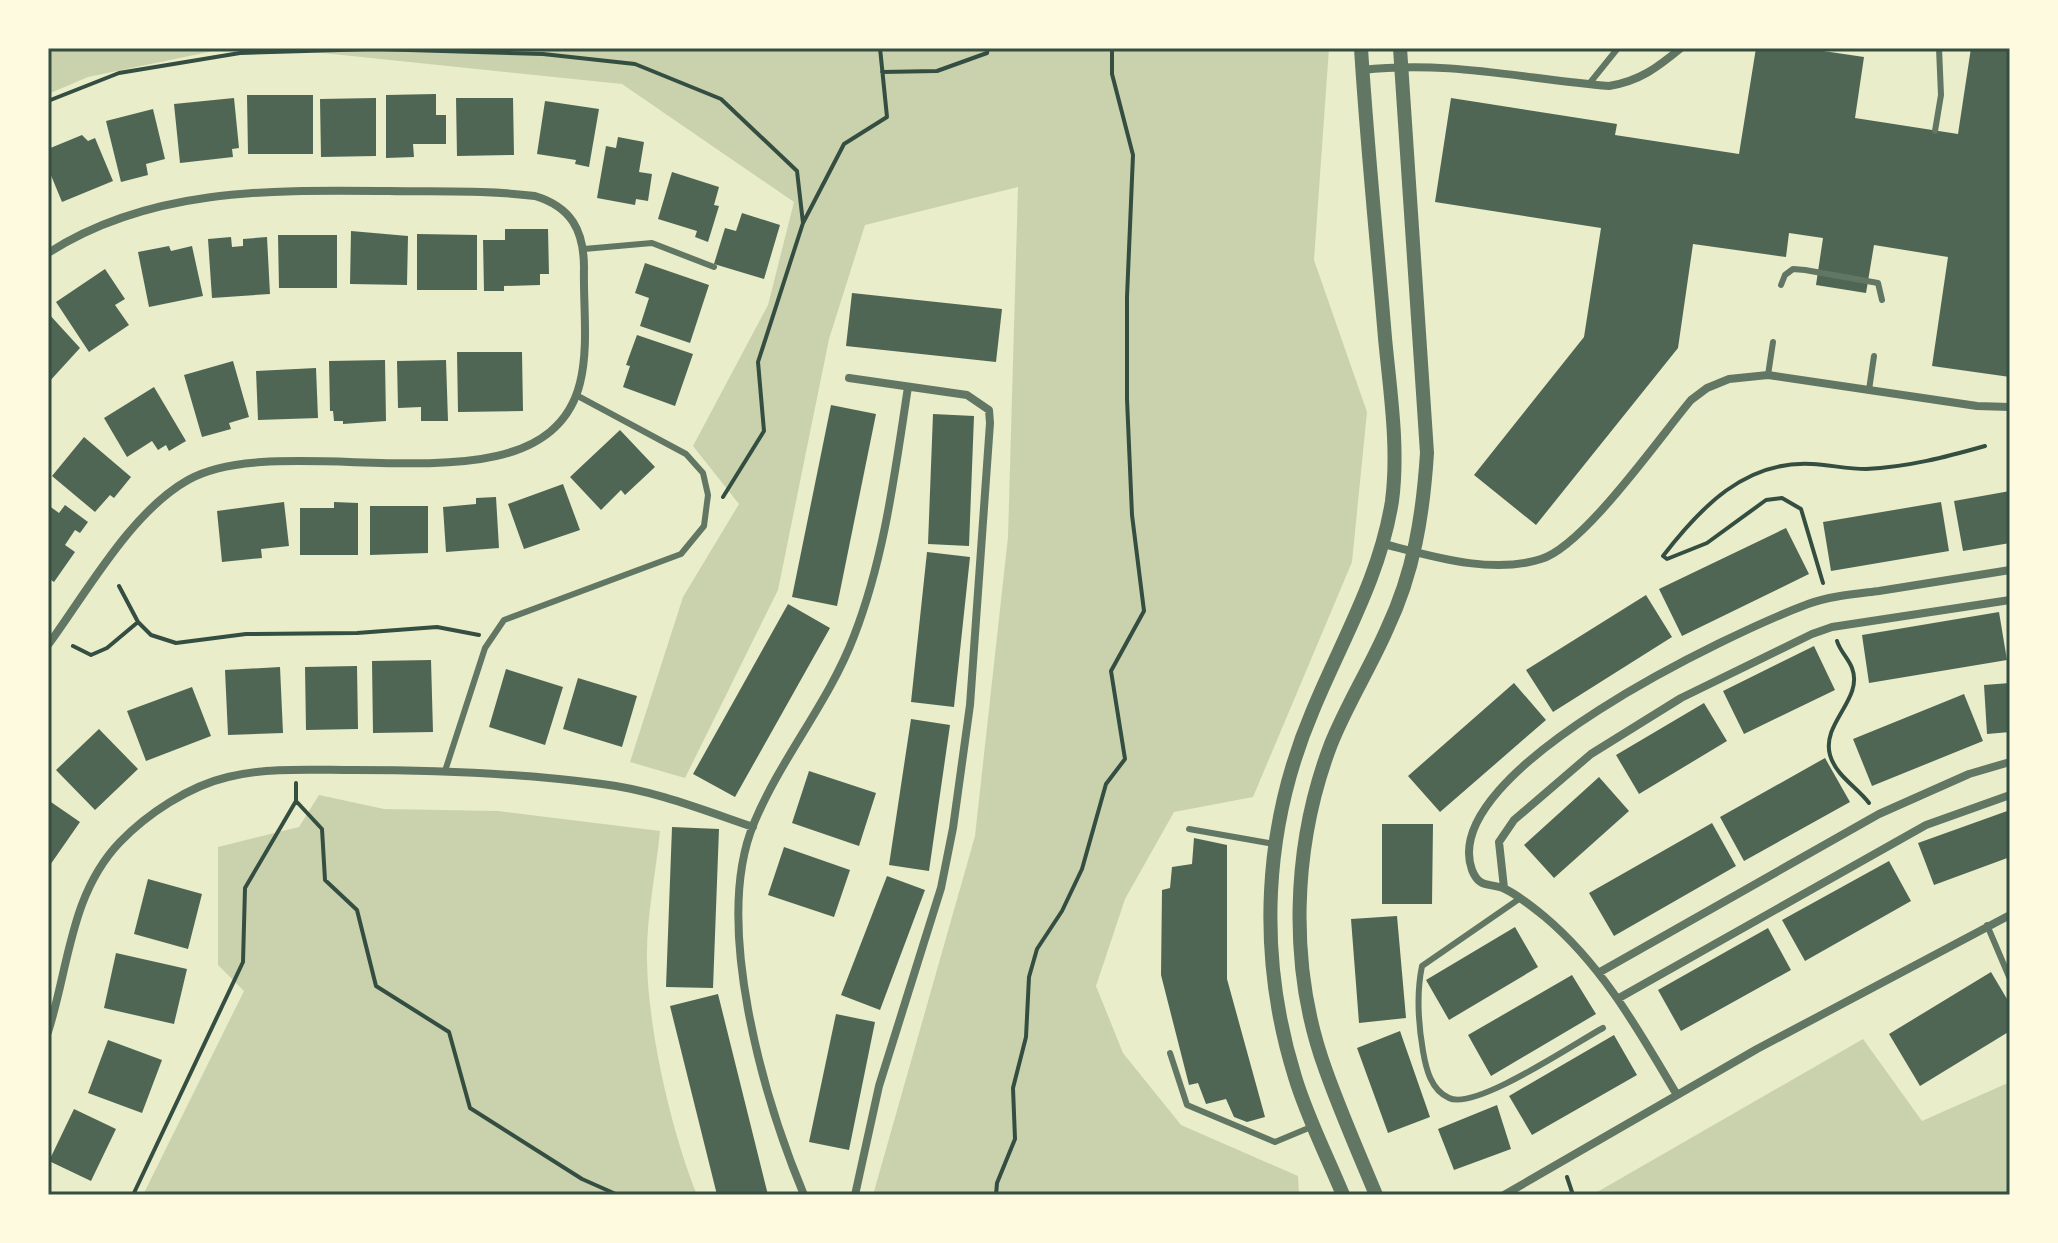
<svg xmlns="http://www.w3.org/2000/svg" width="2058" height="1243" viewBox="0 0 2058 1243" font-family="Helvetica,sans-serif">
  <rect width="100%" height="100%" fill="#e9edc9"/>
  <!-- green -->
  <path fill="#cad2ad" d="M48,48H228L88,77L48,94Z
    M275,48H1329L1314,260L1367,412L1352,562L1253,797L1174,812L1125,899L1096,986L1123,1053L1181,1125L1298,1176L1299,1195H873L975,836L1008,537L1018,187L865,225L829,339L778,590L685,778L630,762L683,597L739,504L693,446L768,305L794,202L622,84Z
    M319,795L384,809L498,811L660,831C656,873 646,918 647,960C648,1030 671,1130 697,1195H143L244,991L218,965V847L299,827Z
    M1863,1039L1922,1121L2010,1082V1195H1592Z"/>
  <!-- building -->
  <path fill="#4f6655" d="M1756,48H1803L1864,57L1855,118L1958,134L1971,48H2010V377L1932,366L1948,257L1874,245L1866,293L1816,285L1823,238L1789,233L1786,257L1693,244L1678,348L1536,525L1474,475L1584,337L1601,228L1435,202L1451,98L1617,124L1615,135L1739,154Z
    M436,94V115H446V144H413L414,157L386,158V95Z
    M247,95H313V154H248Z
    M234,98L239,148L232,149L233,157L180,163L174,104Z
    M376,98V156L321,157L320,99Z
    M456,98H513L514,155L457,156Z
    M545,101L599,109L589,167L575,164L576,160L537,154Z
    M153,109L165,159L146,164L148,175L121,182L106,121Z
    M82,135L88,141L95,138L113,181L62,202L48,168V149Z
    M618,137L644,142L639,172L652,174L648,201L636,199L635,205L597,198L606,146L616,148Z
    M672,172L719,187L714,205L719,206L708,242L695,237L697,231L658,219Z
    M742,213L780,225L764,279L714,264L725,228L736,231Z
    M505,229H548L549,274H540V285L504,286V291H484L483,240H505Z
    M351,231L408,236L407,285L350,284Z
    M417,234L477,235V290H417Z
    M278,235H337V288H279Z
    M231,237L232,247L243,246V239L267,237L270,294L212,298L208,239Z
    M169,246L171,251L192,246L203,296L149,307L138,252Z
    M645,263L709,285L690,343L640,326L649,298L635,293Z
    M105,269L125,299L115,305L129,325L89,352L56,302Z
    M852,293L1002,309L996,362L846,346Z
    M48,313L80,348L48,383Z
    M637,335L693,354L675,406L623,387L630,366L626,365Z
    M457,352H522L523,411L458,412Z
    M385,360L386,421L343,424V421H334L333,411H330L329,361Z
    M446,360L448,421H421V407L398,408L397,361Z
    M233,361L249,417L229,423L231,429L202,437L184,375Z
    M316,368L318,418L258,420L256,371Z
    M154,387L186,441L169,451L166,445L158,450L152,441L127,457L104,418Z
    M831,405L876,414L837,606L792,597Z
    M933,414L974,416L969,546L928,544Z
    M620,430L655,467L625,495L621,490L601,510L570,477Z
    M84,437L131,477L114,498L110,495L95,512L52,476Z
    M563,484L580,530L524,549L508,504Z
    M2010,491V543L1963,551L1954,501Z
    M496,497L499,548L446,552L443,507L476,504V498Z
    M284,502L289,546L261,549L262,558L222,562L217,511Z
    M334,502L358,503V555H300V508H334Z
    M1941,502L1949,551L1831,571L1823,522Z
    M48,505L59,513L65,505L88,522L80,533L75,530L65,545L75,552L54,582L48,578Z
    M370,506H428V553L370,555Z
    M1786,528L1809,574L1682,636L1659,589Z
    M927,552L970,557L954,707L911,702Z
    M1646,595L1672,637L1553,712L1526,670Z
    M788,604L830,628L735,797L693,774Z
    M1999,612L2007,660L1869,683L1862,635Z
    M1814,646L1835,690L1744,734L1723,691Z
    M431,660L433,732L373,733L372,661Z
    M357,666L358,729L306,730L305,667Z
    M280,667L283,733L228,735L225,670Z
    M506,669L563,687L545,745L489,727Z
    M578,678L637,696L622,747L563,729Z
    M1514,683L1546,720L1440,812L1408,776Z
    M2010,683V732L1987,734L1984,685Z
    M192,687L211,736L146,761L127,711Z
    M1964,694L1983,741L1872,786L1853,739Z
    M1704,703L1727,741L1639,794L1616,755Z
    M911,719L950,725L929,871L889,865Z
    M99,729L138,769L95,810L56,770Z
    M1825,758L1850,802L1744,861L1720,817Z
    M809,771L876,793L859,846L792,823Z
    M1599,777L1629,811L1554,878L1524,845Z
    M48,800L80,822L48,868Z
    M2010,810V857L1934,885L1918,843Z
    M1712,823L1736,866L1614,936L1589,893Z
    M1382,824H1433L1432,904H1382Z
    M672,827L719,829L713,988L666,987Z
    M1194,838L1227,845V979L1265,1117L1247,1122L1234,1117L1226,1099L1206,1104L1198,1083L1189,1085L1161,975L1162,890L1170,888L1172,867L1192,864Z
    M784,847L850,870L834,917L768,895Z
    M1889,861L1911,901L1805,961L1782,920Z
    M887,876L925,890L880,1010L841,995Z
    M148,879L202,894L188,949L134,934Z
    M1397,916L1406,1018L1359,1023L1351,919Z
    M1515,927L1538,967L1449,1020L1426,980Z
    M1768,928L1791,970L1681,1031L1658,990Z
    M116,953L187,969L174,1024L104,1008Z
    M1991,972L2010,1004V1031L1920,1086L1889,1034Z
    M1572,975L1596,1014L1491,1076L1468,1035Z
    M718,994L768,1195H717L670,1006Z
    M836,1014L875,1022L849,1150L809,1142Z
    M1400,1031L1430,1117L1388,1133L1357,1048Z
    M1614,1035L1637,1075L1532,1135L1509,1096Z
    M108,1040L162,1060L142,1113L88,1093Z
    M1497,1105L1511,1149L1454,1170L1438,1129Z
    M74,1109L116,1129L91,1181L49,1161Z"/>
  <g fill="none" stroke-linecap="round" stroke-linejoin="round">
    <!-- path -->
    <path stroke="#344e41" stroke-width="4" d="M882,72L937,71L987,53L988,48
      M48,101L119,73L240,53L374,49L543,54L635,64L721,99L797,171L803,223
      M723,497L764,431L758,362L803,223L844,144L887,117L880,48
      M1823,583L1801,509L1782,498L1766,500L1707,543L1667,559L1663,556C1700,508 1745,460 1812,464C1830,465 1848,469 1866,469C1908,467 1946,457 1985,446
      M138,622L151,635L176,643L246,634L357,633L437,627L479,635
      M1837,641C1840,651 1848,658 1852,668C1864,699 1821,723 1830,755C1836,776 1857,787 1869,803
      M73,646L91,655L107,648L138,622L119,586
      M296,783V801L322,829L325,880L357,910L376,986L449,1032L470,1108L582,1179L618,1195
      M1567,1177L1573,1195
      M133,1195L243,962L245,888L296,801
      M996,1195L997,1183L1015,1139L1013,1088L1026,1037L1029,977L1037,949L1062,911L1082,869L1106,784L1125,759L1111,671L1144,611L1132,515L1127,399V297L1133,155L1112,74V48"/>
    <!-- service -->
    <path stroke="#617663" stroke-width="6" d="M1589,84L1618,48
      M1935,131L1941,95L1939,48
      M584,249L652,243L714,267
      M1781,285L1785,275L1793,269L1805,270L1878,283L1882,300
      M1768,375L1773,342
      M1869,390L1874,356
      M445,771L485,648L504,620L681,554L704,526L708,495L703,473L686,454L576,395
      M1189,829L1274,844
      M1519,899L1422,966C1416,995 1418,1022 1423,1051C1426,1069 1431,1090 1449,1098C1475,1111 1575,1043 1603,1028
      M1987,925L2010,979
      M1170,1053L1187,1105L1275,1142L1311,1127"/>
    <!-- minor -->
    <path stroke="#617663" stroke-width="8" d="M1362,70C1449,60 1524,79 1609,86C1640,81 1658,67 1681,48
      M48,253C151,187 272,190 389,191C437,192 486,190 535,196C571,207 584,230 584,268C583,304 589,347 580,383C545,524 287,424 188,480C131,512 87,592 48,645
      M849,378L967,395L989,410L990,423L970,705L953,828L941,888L879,1086L855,1195
      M1384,544C1431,556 1492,575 1541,559C1584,546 1659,438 1691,400L1707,388L1729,379L1768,375L1977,406L2010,407
      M1504,888L1499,842L1514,820L1591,754L1681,698L1812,634L1832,627L2010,600
      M1600,972L1879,814L1969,774L2010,762
      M1619,998L1926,825L2010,795
      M48,1032C69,967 70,894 120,842C147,814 189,786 228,777C269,767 312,770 354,770C436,770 520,773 602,784C653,790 703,810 753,827
      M1677,1095C1639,1031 1603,966 1545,917C1534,908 1518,895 1505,889C1490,882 1480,890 1472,870C1436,771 1733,632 1808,604C1830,596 1855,594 1879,591C1922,584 1966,577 2010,570
      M804,1195C764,1099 712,923 754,823C781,758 829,702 854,636C885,556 895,471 908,387
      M1504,1195L1757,1049L2010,915"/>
    <!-- tertiary -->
    <path stroke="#617663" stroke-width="14" d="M1343,1195C1327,1156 1307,1117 1295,1077C1257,955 1263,827 1313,710C1342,640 1380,577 1392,501C1399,448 1390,391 1385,338C1377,241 1367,145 1361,48
      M1376,1195C1359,1154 1341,1113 1326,1071C1288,968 1292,846 1331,744C1347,704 1370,668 1387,629C1414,572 1423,515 1427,453L1400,48"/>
  </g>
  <!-- border -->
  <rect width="2058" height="1243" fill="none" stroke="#fefae0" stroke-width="100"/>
  <rect x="50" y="50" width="1958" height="1143" fill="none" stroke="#344e41" stroke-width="3"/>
</svg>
